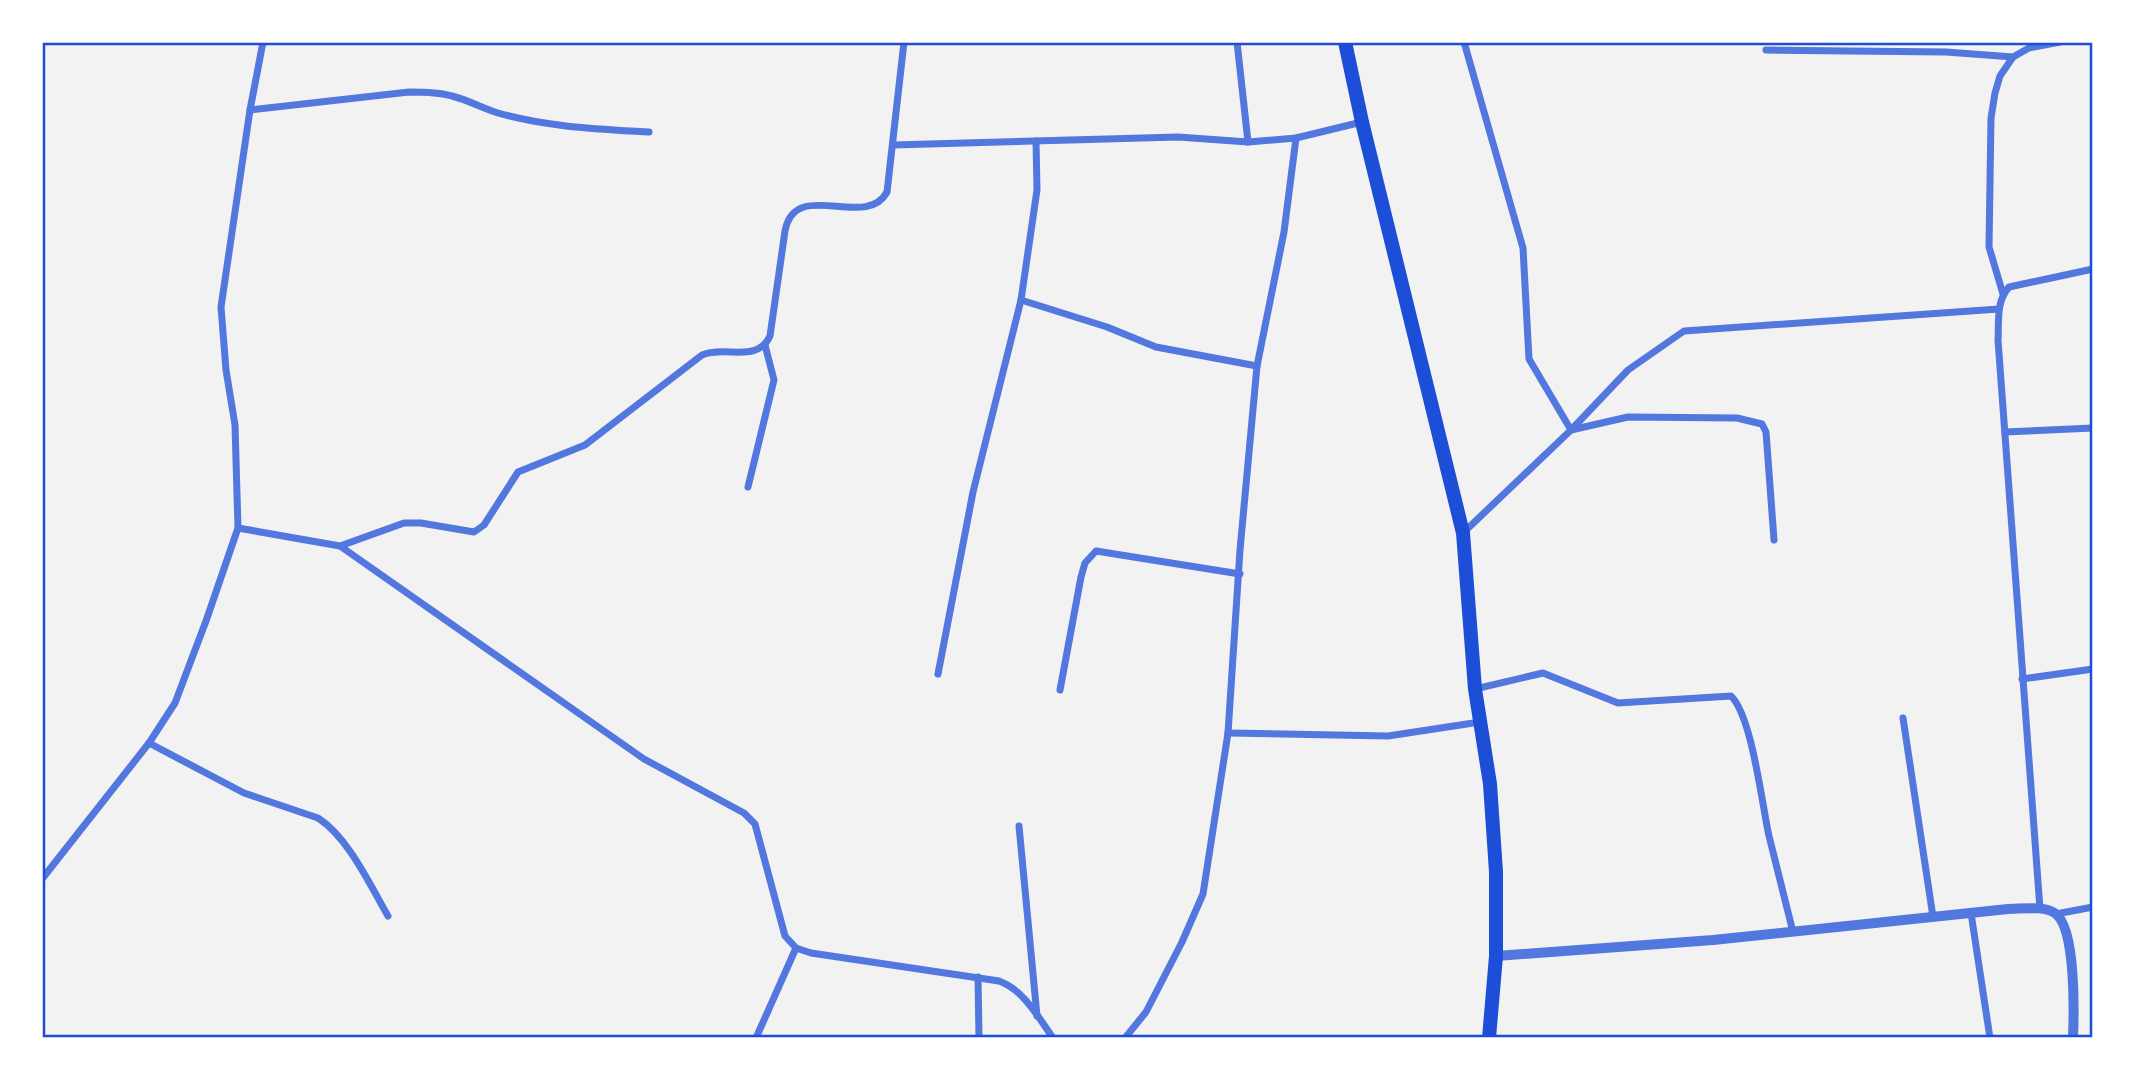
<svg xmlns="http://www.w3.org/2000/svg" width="2135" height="1080" font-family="'Varela Round',sans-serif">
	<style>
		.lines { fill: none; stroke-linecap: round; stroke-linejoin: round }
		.minor { stroke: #5277de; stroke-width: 7 }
		.tertiary { stroke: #5277de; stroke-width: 10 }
		.primary { stroke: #1d4ed8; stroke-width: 14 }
		.neatline { fill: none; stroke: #1d4ed8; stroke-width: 2.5 }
	</style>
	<rect width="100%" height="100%" fill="#f2f2f2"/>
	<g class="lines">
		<g class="minor">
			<polyline points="1237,42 1248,142"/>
			<polyline points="1464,42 1523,248 1529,359 1571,430 1628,417 1737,418 1762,424 1766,432 1774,540"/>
			<polyline points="1766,50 1946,52 2013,57"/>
			<path d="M250,110L409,92C423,92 438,92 452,96C468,100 482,108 498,113C546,127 599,129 649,132"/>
			<polyline points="1036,141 1037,190 1021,300 1107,327 1156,347 1257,366"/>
			<polyline points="893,145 1178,137 1248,142 1296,138 1362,122"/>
			<polyline points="2003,294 1989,247 1991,118 1995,93 2000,76 2013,57 2029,48 2060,42"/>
			<polyline points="2005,432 2093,428"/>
			<polyline points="748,487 774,380 765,345"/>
			<path d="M238,528L340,546L644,759L744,813L755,824L785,936L796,948L811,953L999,981C1024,990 1038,1017 1053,1038"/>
			<polyline points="1463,533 1571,430 1628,370 1684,331 1999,309"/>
			<path d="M340,546L404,523H421L474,532L484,525L518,472L585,445L702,355C726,345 757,364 770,336L785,231C795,177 866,231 887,192L904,42"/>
			<polyline points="938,674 973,492 1021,300"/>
			<polyline points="2022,679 2093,669"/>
			<path d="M1475,689L1543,673L1618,703L1731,696C1752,716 1762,805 1769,836C1777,868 1785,900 1793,932"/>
			<polyline points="1060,690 1081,577 1085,563 1096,551 1240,574"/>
			<polyline points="1903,718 1933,917"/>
			<polyline points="1228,733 1388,736 1480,722"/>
			<path d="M149,743L244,793L318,818C348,837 370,885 388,916"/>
			<polyline points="1019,826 1037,1016"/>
			<polyline points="42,879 149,743 175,703 206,621 238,528 235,425 226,370 221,307 250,110 263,42"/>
			<path d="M2040,909L1998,340C1999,322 1996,301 2009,287L2093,269"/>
			<polyline points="1971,913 1990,1038"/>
			<polyline points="2056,914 2093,907"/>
			<polyline points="978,977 979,1038"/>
			<polyline points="756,1038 796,948"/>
			<polyline points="1125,1038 1146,1012 1182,942 1203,894 1228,733 1240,550 1257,366 1284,232 1296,138"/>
		</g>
		<path class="tertiary" d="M1496,956L1713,940L2008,909C2021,909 2045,905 2056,914C2076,930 2074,1013 2073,1038"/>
		<polyline class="primary" points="1345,42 1362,122 1463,533 1475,689 1490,784 1496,872 1496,956 1489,1038"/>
	</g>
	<rect width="2135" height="1080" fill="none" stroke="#ffffff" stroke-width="88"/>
	<rect x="44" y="44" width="2047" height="992" class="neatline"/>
</svg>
